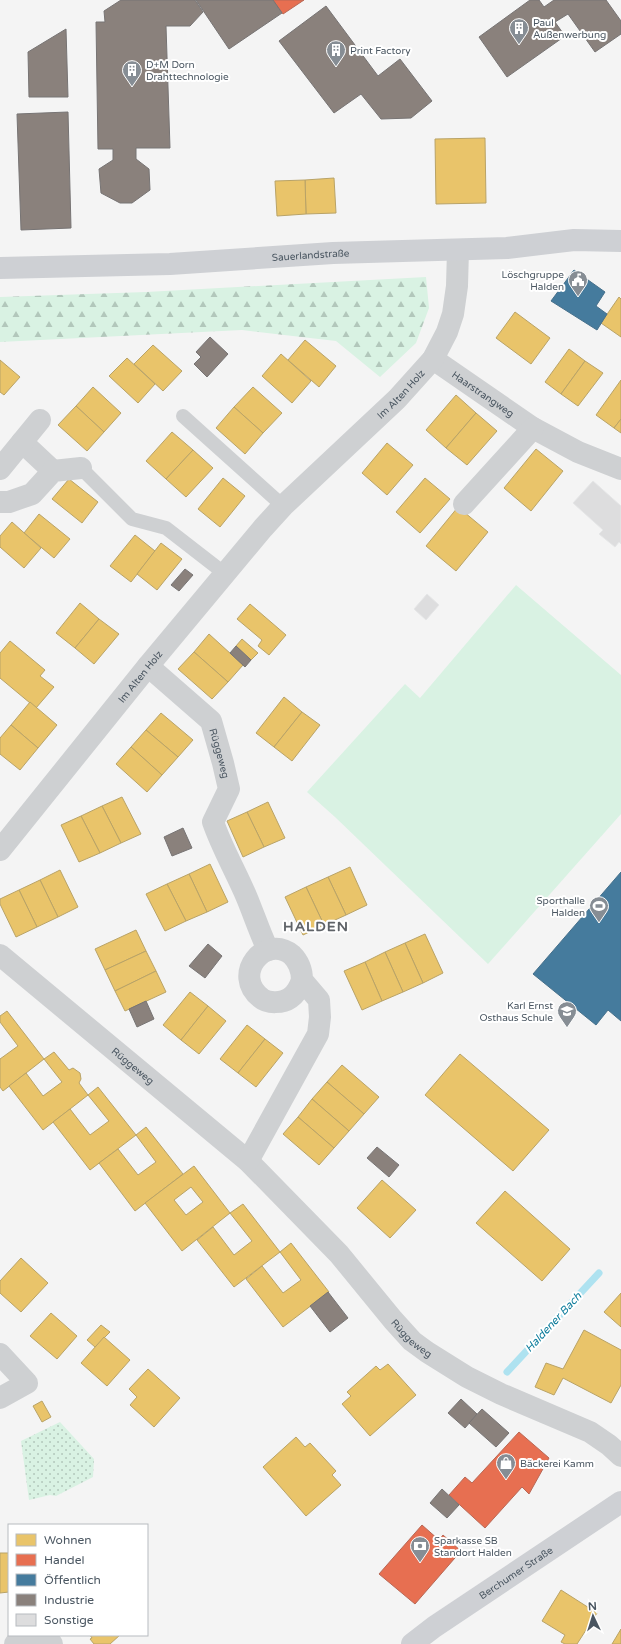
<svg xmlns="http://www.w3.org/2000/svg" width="621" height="1644" font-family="'Varela Round',sans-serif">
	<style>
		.green { fill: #d9f2e3 }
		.forest { fill: url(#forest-firs) }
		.park { fill: url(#park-dots) }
		.homes { fill: #e9c46a; stroke: #b9a367; fill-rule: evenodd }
		.shops { fill: #e76f51; stroke: #b86856 }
		.public { fill: #457b9d; stroke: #46708b }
		.industry { fill: #8a817c; stroke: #777474 }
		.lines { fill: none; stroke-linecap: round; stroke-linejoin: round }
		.stream { stroke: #aee2f0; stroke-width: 7 }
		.building { fill: #ddddde; stroke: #e5e6e7 }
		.service { stroke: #ced0d2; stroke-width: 14 }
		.minor { stroke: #ced0d2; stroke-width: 22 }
		.secondary { stroke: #ced0d4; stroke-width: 22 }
		.labels { text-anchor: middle; stroke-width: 4; stroke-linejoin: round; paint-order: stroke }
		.poi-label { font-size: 10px; fill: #4a5661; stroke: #fff; text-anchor: start }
		.street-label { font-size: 10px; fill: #4a5661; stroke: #fff }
		.water-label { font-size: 11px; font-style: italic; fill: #0c7c9b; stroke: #fff }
		.district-label { font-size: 14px; font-weight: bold; letter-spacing: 1px; fill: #5f6368; stroke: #fff }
	</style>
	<defs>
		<pattern id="forest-firs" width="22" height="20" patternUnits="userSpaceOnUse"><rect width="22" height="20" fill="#d9f2e3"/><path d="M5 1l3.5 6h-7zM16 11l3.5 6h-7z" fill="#b2c7bb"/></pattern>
		<pattern id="park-dots" width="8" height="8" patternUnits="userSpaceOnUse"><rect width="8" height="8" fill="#d9f2e3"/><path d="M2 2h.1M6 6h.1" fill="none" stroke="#b2c7bb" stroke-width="1.8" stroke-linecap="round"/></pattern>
	</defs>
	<rect width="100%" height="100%" fill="#f4f4f4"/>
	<polygon class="green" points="516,585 621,675 621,814 488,964 335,817 307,792 405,684 420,698"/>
	<polygon class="forest" points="426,277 429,308 416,343 380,377 336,341 242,330 0,342 0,297 146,292"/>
	<polygon class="park" points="60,1422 94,1459 93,1477 56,1496 50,1495 29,1500 21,1441"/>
	<g class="homes">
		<polygon points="485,138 486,203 436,204 435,139"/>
		<polygon points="334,178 336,213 306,214 305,180"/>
		<polygon points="305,180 306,214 277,216 275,181"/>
		<polygon points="619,297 621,299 621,337 601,323"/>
		<polygon points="515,312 550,338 531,364 496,338"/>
		<polygon points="305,340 336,366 319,387 288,360"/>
		<polygon points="153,345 182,371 163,391 134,364"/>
		<polygon points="569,349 585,361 561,394 545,382"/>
		<polygon points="281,354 311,381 292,403 262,376"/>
		<polygon points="127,358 155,384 138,403 109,376"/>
		<polygon points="0,360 20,377 4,395 0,392"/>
		<polygon points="585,361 603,373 578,406 561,394"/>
		<polygon points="621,380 621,419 614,428 596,415"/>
		<polygon points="93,387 121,413 104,432 76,406"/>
		<polygon points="253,387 282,413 263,433 234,407"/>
		<polygon points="456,395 476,413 446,448 426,430"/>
		<polygon points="76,406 104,432 87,451 58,425"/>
		<polygon points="234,407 263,433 245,454 216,428"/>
		<polygon points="476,413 497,431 467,465 446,448"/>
		<polygon points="621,419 621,433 614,428"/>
		<polygon points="172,432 193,450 166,479 146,461"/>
		<polygon points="387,443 413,465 387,495 362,473"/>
		<polygon points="536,449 563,471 531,511 504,488"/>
		<polygon points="193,450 213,468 186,497 166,479"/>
		<polygon points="223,478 245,496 220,527 198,509"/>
		<polygon points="425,478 450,499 420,533 396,512"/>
		<polygon points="69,479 98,502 82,523 52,499"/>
		<polygon points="458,507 488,532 456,571 426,546"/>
		<polygon points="39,514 70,539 54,558 24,533"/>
		<polygon points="12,522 41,548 24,568 0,547 0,536"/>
		<polygon points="135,535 155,551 131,582 110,566"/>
		<polygon points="161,543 182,559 157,590 137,574"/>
		<polygon points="80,603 99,619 75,648 56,633"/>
		<polygon points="250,604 286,635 269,655 258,646 262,640 237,619"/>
		<polygon points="99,619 119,634 94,664 75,648"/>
		<polygon points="209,634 243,665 228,682 194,652"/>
		<polygon points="242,639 258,653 251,660 236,646"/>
		<polygon points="10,641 45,670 40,676 54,687 36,708 0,678 0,653"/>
		<polygon points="194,652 228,682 212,699 178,669"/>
		<polygon points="284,697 302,712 274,747 256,733"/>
		<polygon points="30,702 57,725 38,748 11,725"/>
		<polygon points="302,712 320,725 292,761 274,747"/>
		<polygon points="161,713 193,740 178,757 146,730"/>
		<polygon points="11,725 38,748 20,770 0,754 0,738"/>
		<polygon points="146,730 178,757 162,775 131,747"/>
		<polygon points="131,747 162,775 147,792 116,764"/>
		<polygon points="122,797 141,834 121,843 102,806"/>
		<polygon points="268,802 285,838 264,847 247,812"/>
		<polygon points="102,806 121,843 100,853 81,816"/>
		<polygon points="247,812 264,847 243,857 227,821"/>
		<polygon points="81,816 100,853 79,862 61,825"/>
		<polygon points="210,864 228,902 207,912 189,874"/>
		<polygon points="350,867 367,905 346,915 328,877"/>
		<polygon points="60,870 78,907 58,917 40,880"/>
		<polygon points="189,874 207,912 186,921 167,884"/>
		<polygon points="328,877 346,915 324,925 306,887"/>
		<polygon points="40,880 58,917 37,927 19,890"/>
		<polygon points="167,884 186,921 165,931 146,894"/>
		<polygon points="306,887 324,925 303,935 285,897"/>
		<polygon points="19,890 37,927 16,937 0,904 0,899"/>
		<polygon points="136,930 146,951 105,970 95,949"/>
		<polygon points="425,934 443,973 423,983 405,943"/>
		<polygon points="405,943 423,983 403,992 385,952"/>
		<polygon points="146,951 156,971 115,991 105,970"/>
		<polygon points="385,952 403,992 382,1001 365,962"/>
		<polygon points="365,962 382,1001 362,1010 344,971"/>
		<polygon points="156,971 166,992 125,1011 115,991"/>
		<polygon points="190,992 208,1006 181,1040 163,1025"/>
		<polygon points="208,1006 226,1021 199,1054 181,1040"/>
		<polygon points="7,1011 44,1059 3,1091 0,1087 0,1059 18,1046 0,1022 0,1016"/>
		<polygon points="247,1025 265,1039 238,1073 220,1059"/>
		<polygon points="265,1039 283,1053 256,1087 238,1073"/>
		<polygon points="54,1052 69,1070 73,1068 80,1073 81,1079 79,1083 88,1095 43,1130 9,1086 26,1073 43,1096 62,1082 44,1059"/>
		<polygon points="460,1054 549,1130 513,1171 425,1095"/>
		<polygon points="342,1065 379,1097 364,1114 327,1082"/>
		<polygon points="327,1082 364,1114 349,1131 312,1099"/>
		<polygon points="98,1087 136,1135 90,1170 53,1122 70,1109 90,1135 109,1121 88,1095"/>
		<polygon points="312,1099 349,1131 334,1148 298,1117"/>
		<polygon points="298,1117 334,1148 319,1165 283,1134"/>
		<polygon points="146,1127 183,1174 135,1211 99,1163 118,1149 138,1175 156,1162 136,1135"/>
		<path d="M194,1166L230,1213L182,1251L145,1203ZM191,1187L203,1202L186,1215L174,1200Z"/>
		<polygon points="382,1180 416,1210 390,1238 357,1208"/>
		<polygon points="505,1191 570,1249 542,1281 476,1223"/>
		<polygon points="243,1204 280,1252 234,1287 197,1240 213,1227 234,1255 252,1241 230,1213"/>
		<polygon points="291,1243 329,1292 283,1327 246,1279 262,1266 283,1293 301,1280 280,1252"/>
		<polygon points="21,1258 48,1283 21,1312 0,1293 0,1281"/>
		<polygon points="621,1293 621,1327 604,1312"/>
		<polygon points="51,1313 77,1336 57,1359 30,1336"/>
		<polygon points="101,1325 110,1332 95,1347 87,1340"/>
		<polygon points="584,1330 621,1350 621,1385 611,1403 563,1378 554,1395 535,1387 546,1363 563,1369"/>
		<polygon points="104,1337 130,1360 107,1386 81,1363"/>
		<polygon points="388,1364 416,1395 370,1436 342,1404 351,1396 347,1392 376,1366 380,1370"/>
		<polygon points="148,1369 180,1398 154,1427 130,1405 137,1397 129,1389"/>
		<polygon points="42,1401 51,1417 42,1422 33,1406"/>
		<polygon points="296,1437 305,1447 310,1443 336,1471 332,1475 341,1485 306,1516 263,1467"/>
		<polygon points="0,1553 9,1553 9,1592 0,1593"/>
		<polygon points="561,1590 597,1613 577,1644 565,1644 561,1642 565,1635 542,1621"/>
		<polygon points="621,1629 621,1644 612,1644"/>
		<polygon points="90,1635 120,1635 110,1644 94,1644 90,1639 92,1638"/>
	</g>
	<g class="shops">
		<polygon points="273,0 304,0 283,14"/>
		<polygon points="519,1432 549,1458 529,1494 522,1487 485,1528 449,1495 465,1477 472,1483"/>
		<polygon points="422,1525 439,1540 443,1535 461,1551 415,1604 379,1574"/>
	</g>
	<g class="public">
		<polygon points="574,270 605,292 596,306 607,314 597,330 551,301"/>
		<polygon points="621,872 621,1021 608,1010 596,1025 533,974"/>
	</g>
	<g class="industry">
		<polygon points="121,0 195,0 203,12 190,26 166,26 170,148 136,148 136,159 149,169 150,190 132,203 120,203 101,193 99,169 113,160 113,149 98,149 96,22 105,22 104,11"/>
		<polygon points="196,0 273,0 282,13 229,49"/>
		<polygon points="530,0 539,0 544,7 554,0 606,0 621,21 621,34 595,52 568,14 555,22 565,36 507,77 479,37"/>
		<polygon points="326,6 378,76 400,59 432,101 411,118 381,119 361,94 334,113 279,41"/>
		<polygon points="66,29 68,97 29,97 28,52"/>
		<polygon points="68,112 71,228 21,230 17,114"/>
		<polygon points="210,337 228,354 207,377 194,364 201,357 196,352"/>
		<polygon points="185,569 193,575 179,591 171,585"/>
		<polygon points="236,646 251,660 245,667 230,653"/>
		<polygon points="183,828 192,848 172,856 164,837"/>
		<polygon points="208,944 222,956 205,978 189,966"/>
		<polygon points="146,1001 154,1019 137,1027 129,1009"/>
		<polygon points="377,1147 399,1165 389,1177 367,1158"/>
		<polygon points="328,1292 348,1318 330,1332 310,1306"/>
		<polygon points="461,1399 477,1414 465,1428 448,1413"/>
		<polygon points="482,1409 509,1433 496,1447 469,1423"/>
		<polygon points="442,1489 459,1505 447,1518 430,1503"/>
	</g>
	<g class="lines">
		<polyline class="stream" points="507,1372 599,1273"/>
	</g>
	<g class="building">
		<polygon points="593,481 621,506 621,544 619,542 615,547 599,534 603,530 573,503"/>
		<polygon points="427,594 439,605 426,620 414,609"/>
	</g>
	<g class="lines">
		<g class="service">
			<polyline points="183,416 283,506"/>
			<polyline points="81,468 132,519 166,528 224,573"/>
		</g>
		<g class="minor">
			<path id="s1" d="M433,359L533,428L578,452L621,469"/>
			<polyline points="22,442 53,471"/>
			<polyline points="0,469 40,420"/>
			<polyline points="0,502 9,502 32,494 53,471 81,468"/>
			<polyline points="464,504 533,428"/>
			<path id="s2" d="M148,666L211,721L223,763L229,789L213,822C222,848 236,872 247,898C254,915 260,933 268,950"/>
			<path id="s3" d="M0,850L148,666L263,528L283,506L397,399L433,359L447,332L453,314L457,286L458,250"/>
			<path id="s4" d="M0,955L248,1161L339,1254L393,1320L412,1341L427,1352L467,1377L501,1394L590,1432L609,1445L621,1456"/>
			<path d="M248,1161L318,1034L320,1017L319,1000L302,980C302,970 299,962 292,955C265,933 231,975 261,998C268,1004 283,1003 290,998C296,994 300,986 302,980"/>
			<polyline points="0,1354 27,1383 0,1398"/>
			<polyline points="40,1635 47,1638 52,1644"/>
			<polyline points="15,1644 21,1637 28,1635"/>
		</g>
		<g class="secondary">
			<path id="s5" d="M0,268L170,264L333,253L507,248L574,240L621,241"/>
			<path id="s6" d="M412,1644L434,1627L621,1502"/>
		</g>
	</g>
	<defs>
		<g id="building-pin" transform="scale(1)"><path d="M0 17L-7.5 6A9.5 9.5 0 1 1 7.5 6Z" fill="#868d94" stroke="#fff"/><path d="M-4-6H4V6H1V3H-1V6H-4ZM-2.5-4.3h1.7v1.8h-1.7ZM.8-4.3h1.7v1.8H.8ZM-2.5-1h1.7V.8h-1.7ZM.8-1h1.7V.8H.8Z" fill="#fff"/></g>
		<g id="civic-pin" transform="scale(1)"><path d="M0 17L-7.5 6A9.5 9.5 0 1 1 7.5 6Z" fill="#868d94" stroke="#fff"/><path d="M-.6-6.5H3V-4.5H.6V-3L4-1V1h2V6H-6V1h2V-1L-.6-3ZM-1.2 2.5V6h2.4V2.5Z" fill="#fff"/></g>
		<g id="stadium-pin" transform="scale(1)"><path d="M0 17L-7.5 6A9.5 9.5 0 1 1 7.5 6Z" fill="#868d94" stroke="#fff"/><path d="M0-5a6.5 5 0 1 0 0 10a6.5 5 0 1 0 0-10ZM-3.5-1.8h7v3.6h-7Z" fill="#fff"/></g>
		<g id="school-pin" transform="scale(1)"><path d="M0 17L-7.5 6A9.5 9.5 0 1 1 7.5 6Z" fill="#868d94" stroke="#fff"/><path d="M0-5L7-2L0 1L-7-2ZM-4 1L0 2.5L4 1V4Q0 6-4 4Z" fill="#fff"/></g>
		<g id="shop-pin" transform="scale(1)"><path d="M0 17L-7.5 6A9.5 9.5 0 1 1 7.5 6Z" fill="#868d94" stroke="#fff"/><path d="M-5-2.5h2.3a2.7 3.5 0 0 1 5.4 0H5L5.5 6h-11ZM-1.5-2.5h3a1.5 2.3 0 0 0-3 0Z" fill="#fff"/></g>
		<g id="bank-pin" transform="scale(1)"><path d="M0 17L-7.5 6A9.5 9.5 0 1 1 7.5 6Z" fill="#868d94" stroke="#fff"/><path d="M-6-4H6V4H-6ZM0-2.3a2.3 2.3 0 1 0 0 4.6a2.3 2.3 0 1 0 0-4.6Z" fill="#fff"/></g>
	</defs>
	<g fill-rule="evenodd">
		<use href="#building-pin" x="519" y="28"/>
		<use href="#building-pin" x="336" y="50"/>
		<use href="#building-pin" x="132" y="70"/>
		<use href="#civic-pin" x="578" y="280"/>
		<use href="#stadium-pin" x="599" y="906"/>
		<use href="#school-pin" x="567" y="1011"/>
		<use href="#shop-pin" x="506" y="1463"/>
		<use href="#bank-pin" x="420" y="1546"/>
	</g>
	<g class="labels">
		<g class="poi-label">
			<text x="533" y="26">Paul<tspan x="533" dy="12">Außenwerbung</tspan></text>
			<text x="350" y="54">Print Factory</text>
			<text x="146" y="68">D+M Dorn<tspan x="146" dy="12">Drahttechnologie</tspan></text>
			<text x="564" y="278" text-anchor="end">Löschgruppe<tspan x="564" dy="12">Halden</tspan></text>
			<text x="585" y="904" text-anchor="end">Sporthalle<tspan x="585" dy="12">Halden</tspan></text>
			<text x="553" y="1009" text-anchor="end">Karl Ernst<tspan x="553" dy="12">Osthaus Schule</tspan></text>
			<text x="520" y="1467">Bäckerei Kamm</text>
			<text x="434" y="1544">Sparkasse SB<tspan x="434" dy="12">Standort Halden</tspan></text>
		</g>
		<g class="street-label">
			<text dy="4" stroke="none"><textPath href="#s5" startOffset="311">Sauerlandstraße</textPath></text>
			<text dy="4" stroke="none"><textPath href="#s3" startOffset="608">Im Alten Holz</textPath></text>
			<text dy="4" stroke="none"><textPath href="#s1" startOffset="61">Haarstrangweg</textPath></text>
			<text dy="4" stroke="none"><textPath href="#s3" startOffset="223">Im Alten Holz</textPath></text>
			<text dy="4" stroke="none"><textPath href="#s2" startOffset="117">Rüggeweg</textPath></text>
			<text dy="4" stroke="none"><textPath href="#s4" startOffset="173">Rüggeweg</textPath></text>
			<text dy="4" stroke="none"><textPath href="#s4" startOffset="564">Rüggeweg</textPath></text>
			<text dy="4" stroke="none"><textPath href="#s6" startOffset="126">Berchumer Straße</textPath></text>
		</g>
		<g class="water-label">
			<text transform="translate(553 1322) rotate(-47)" y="4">Haldener Bach</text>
		</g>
		<g class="district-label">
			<text x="316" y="931">HALDEN</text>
		</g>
	</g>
	<rect x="8" y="1524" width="140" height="112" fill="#ffffff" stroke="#b7bbc0"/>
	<rect x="16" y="1534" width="20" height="12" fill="#e9c46a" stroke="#b7bbc0"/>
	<text x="44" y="1544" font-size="12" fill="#4a5661">Wohnen</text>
	<rect x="16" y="1554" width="20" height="12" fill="#e76f51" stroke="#b7bbc0"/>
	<text x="44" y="1564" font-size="12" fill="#4a5661">Handel</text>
	<rect x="16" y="1574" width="20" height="12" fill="#457b9d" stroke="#b7bbc0"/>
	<text x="44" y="1584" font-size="12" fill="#4a5661">Öffentlich</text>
	<rect x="16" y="1594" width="20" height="12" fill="#8a817c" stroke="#b7bbc0"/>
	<text x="44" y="1604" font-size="12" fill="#4a5661">Industrie</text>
	<rect x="16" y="1614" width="20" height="12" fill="#ddddde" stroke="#b7bbc0"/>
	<text x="44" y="1624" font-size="12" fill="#4a5661">Sonstige</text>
	<g transform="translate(593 1616) rotate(356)" stroke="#ffffff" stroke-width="3" paint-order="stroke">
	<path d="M0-3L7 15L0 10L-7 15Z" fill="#4a5661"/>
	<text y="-6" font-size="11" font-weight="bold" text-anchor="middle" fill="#4a5661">N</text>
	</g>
</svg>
